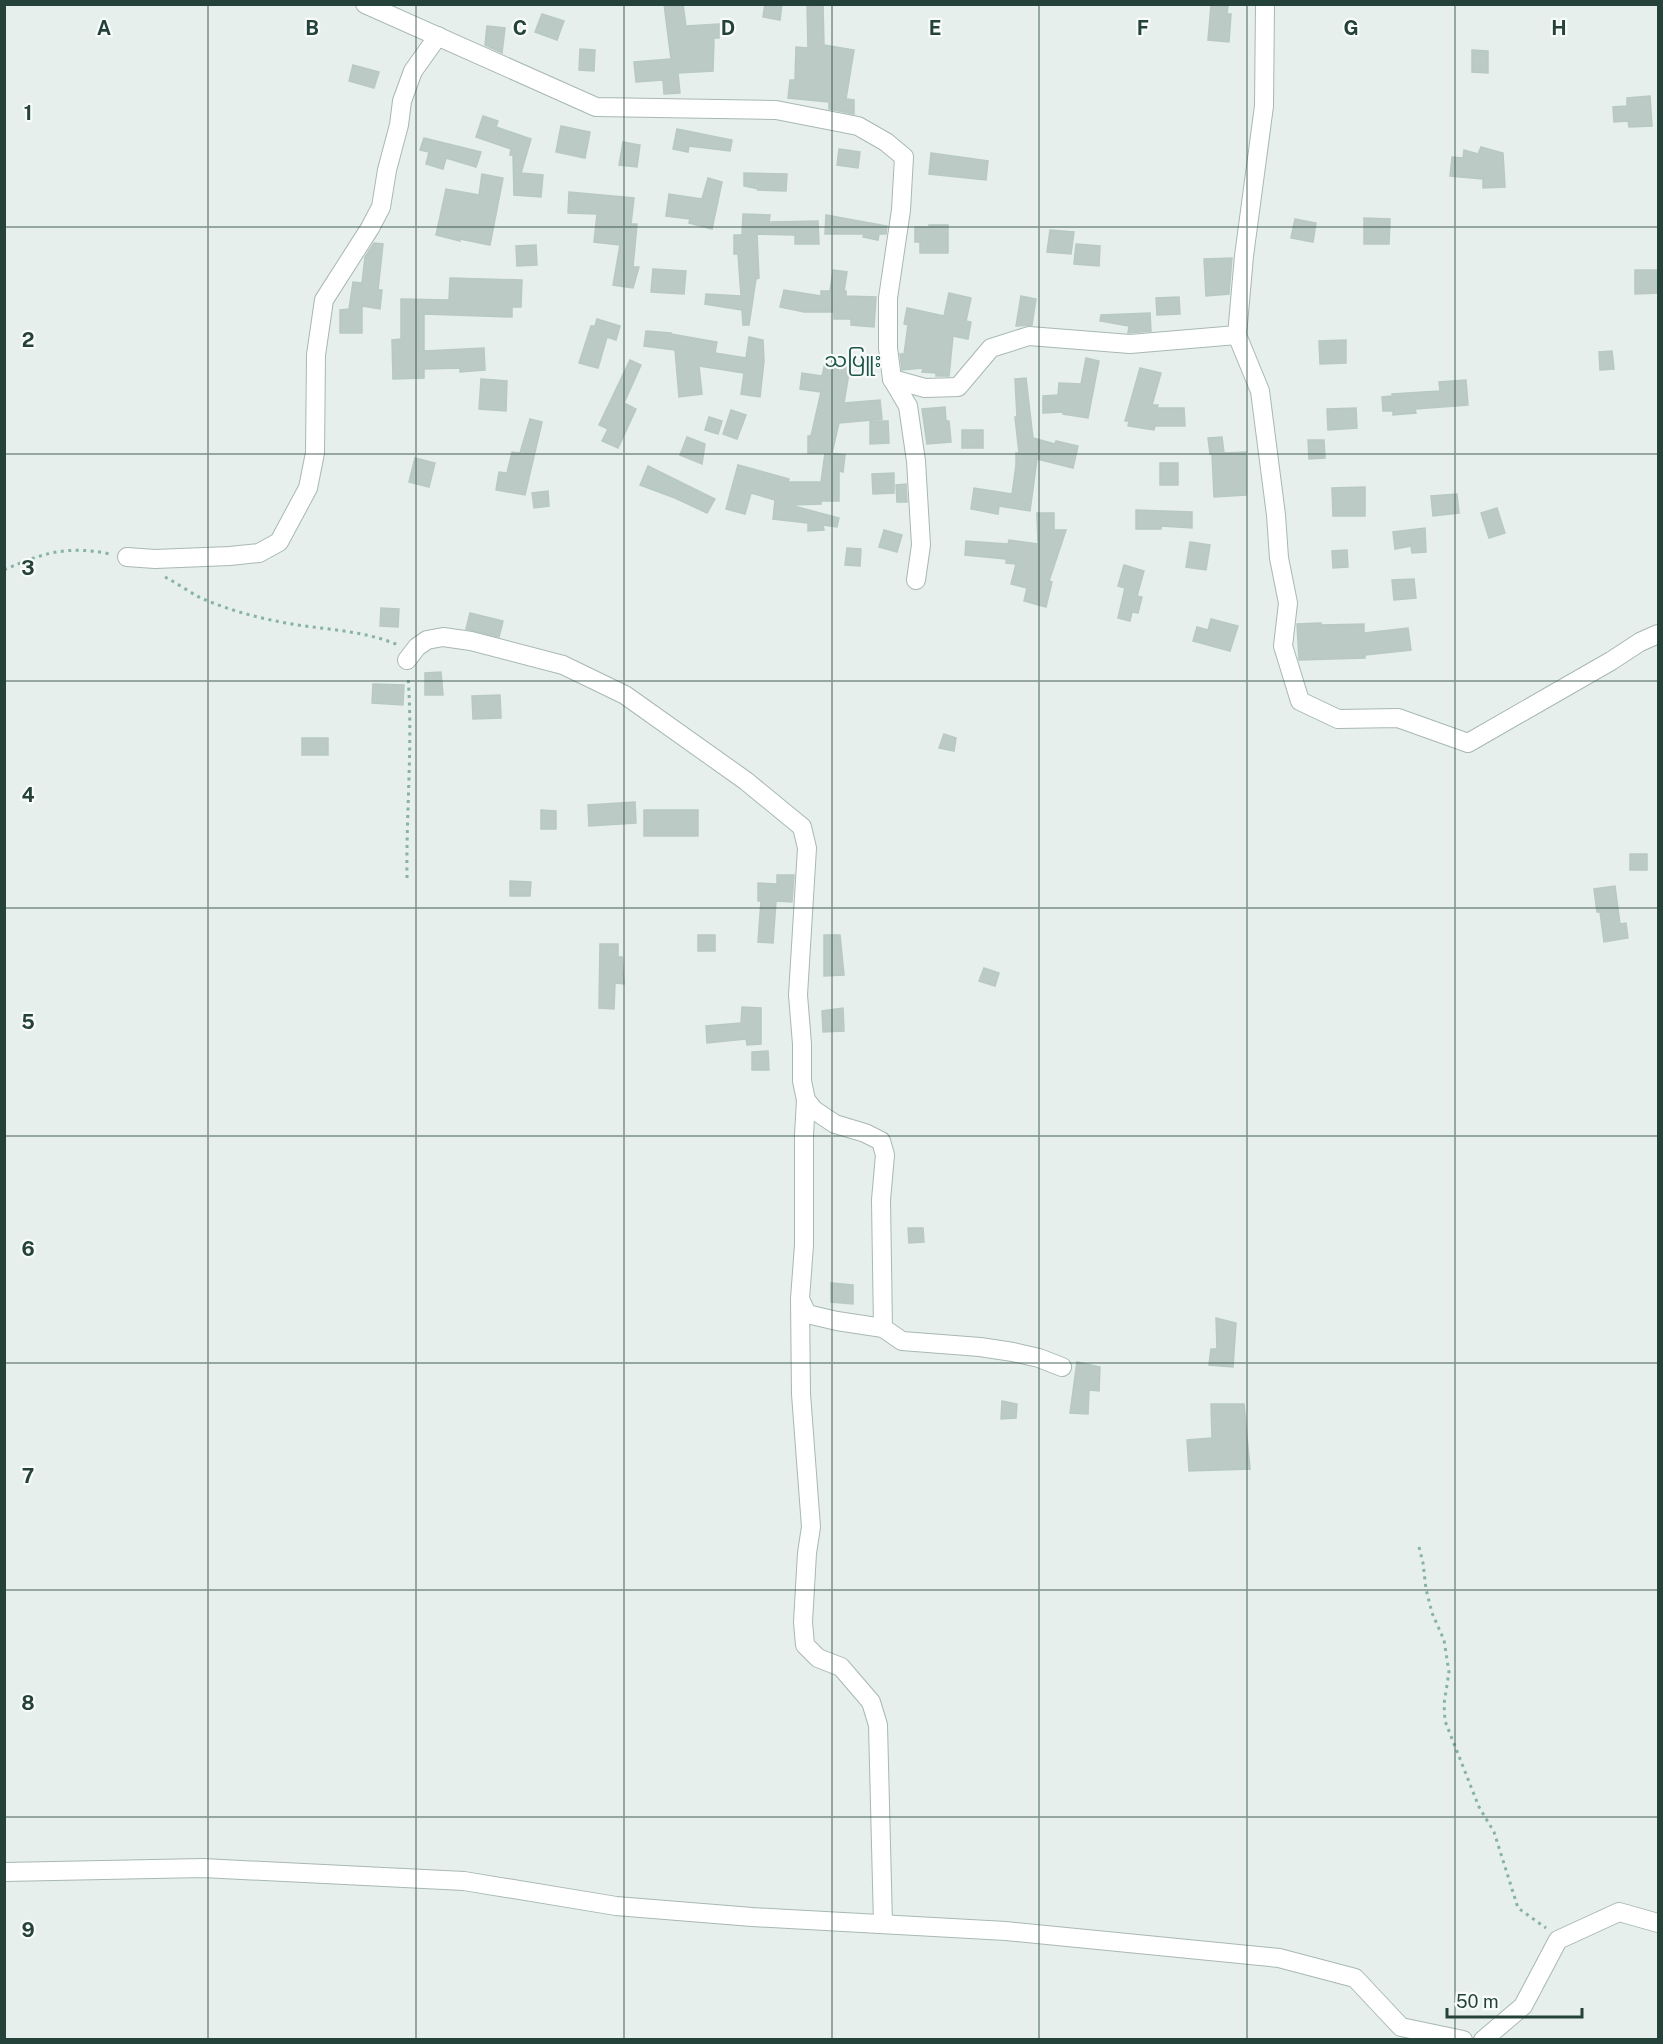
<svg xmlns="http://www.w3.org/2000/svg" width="1663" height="2044" font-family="'Public Sans','Noto Sans Myanmar',sans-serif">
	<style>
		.building { fill: #bbcac4; stroke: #b8c9c2; stroke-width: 1.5 }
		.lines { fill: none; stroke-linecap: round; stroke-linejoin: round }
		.minor-casing { stroke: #a8b8b2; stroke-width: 20 }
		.path { stroke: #86b3a5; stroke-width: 3; stroke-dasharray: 3 4.5; stroke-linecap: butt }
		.minor { stroke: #fff; stroke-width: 18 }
		.grid { fill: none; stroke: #24423a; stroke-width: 1.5; stroke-opacity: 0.55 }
		.labels { text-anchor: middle; stroke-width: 4.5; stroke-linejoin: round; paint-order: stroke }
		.quarter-label { font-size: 20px; fill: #1f5548; stroke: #f7fbf9 }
		.grid-label { font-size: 20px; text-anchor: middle; font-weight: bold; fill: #24423a; stroke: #f7fbf9; stroke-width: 4.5; stroke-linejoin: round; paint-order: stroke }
	</style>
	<rect width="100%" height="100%" fill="#e6efeb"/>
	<g class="building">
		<polygon points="664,4 683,4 686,26 719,24 719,38 714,38 713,71 678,73 680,93 664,94 663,80 636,82 634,62 671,59"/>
		<polygon points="765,4 782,4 780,20 763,17"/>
		<polygon points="807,4 823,4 824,45 854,50 846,99 854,100 854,114 829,109 829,102 788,98 790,80 795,80 796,47 808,48"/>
		<polygon points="1211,5 1228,6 1227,14 1231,14 1229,42 1208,40"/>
		<polygon points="542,14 564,21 557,40 535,32"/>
		<polygon points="487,26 505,28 502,53 485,45"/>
		<polygon points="580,49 595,50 594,71 579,70"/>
		<polygon points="1472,50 1488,51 1488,73 1472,72"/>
		<polygon points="353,65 379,72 374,88 349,81"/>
		<polygon points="1650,96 1652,126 1629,127 1628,121 1614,122 1613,107 1627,106 1627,98"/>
		<polygon points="483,116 498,121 496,127 531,139 521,173 543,175 541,197 514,195 513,155 510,155 511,149 476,137"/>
		<polygon points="561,126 590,132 585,158 556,152"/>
		<polygon points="677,129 732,140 730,151 689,146 688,152 673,149"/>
		<polygon points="424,138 481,152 476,167 446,158 443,169 426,164 429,152 420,150"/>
		<polygon points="623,142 640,145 637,167 619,165"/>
		<polygon points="1481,147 1503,153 1505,187 1483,188 1483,179 1450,176 1452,157 1463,158 1464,150 1478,154"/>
		<polygon points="839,149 860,152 858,168 837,165"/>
		<polygon points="931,153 988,161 986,180 929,174"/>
		<polygon points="744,173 787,174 786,191 758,190 759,189 744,186"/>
		<polygon points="482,174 503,178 490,245 460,239 460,241 436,235 446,189 479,195"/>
		<polygon points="708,178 722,182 712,229 689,223 690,219 666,216 669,194 702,199"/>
		<polygon points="569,192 634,198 631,224 637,224 633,267 639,267 633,288 613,285 620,245 594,242 597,214 568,213"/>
		<polygon points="743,214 770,215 769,222 818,221 819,244 795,244 795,235 757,234 759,278 756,279 749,325 743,325 742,310 705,304 706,294 741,296 738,254 734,254 734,235 742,235"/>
		<polygon points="826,215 887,226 886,234 879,234 878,240 863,237 864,234 825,234"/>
		<polygon points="1364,218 1390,219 1389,244 1364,244"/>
		<polygon points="1295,219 1316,223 1313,242 1291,238"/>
		<polygon points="929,225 948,225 948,253 920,253 920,242 915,242 915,227 929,227"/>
		<polygon points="1050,230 1074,232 1071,254 1047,252"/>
		<polygon points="374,243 383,244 378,290 382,290 380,309 362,306 362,333 340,333 340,310 349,309 353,282 362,283 365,257"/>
		<polygon points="1076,244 1100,246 1099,266 1074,264"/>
		<polygon points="536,245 537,265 517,266 516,246"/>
		<polygon points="1232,258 1229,294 1206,296 1204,259"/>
		<polygon points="653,269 686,271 684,294 651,292"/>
		<polygon points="833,270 847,272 844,291 846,291 846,296 876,297 874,327 851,325 851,319 834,319 834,312 804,312 780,307 784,290 821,296 821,291 830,291"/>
		<polygon points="1635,270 1659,270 1659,293 1635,294"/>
		<polygon points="450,278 522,280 521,307 512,307 512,317 424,314 424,351 484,348 485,370 460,372 460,368 424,369 424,378 393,379 392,340 401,339 401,299 449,300"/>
		<polygon points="949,293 971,298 966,321 971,322 968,339 953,336 949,376 936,376 936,373 922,372 923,368 902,370 900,354 904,354 908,325 904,324 907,308 944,316"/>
		<polygon points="1021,296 1036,299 1032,325 1016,326"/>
		<polygon points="1179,297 1180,314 1157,315 1156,298"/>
		<polygon points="1150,313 1151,331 1128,333 1129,326 1100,321 1101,315"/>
		<polygon points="597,319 620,326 616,340 607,337 598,368 579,363 591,326 595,326"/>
		<polygon points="646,331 671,333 671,334 717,342 715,353 746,358 749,337 763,340 764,361 760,397 741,394 744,373 699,366 702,394 679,397 675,350 644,346"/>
		<polygon points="1346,340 1346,363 1320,364 1319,341"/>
		<polygon points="1612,351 1614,369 1600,370 1599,352"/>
		<polygon points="1086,358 1099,361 1088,418 1063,414 1063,412 1043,413 1043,396 1058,395 1059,383 1081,384"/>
		<polygon points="630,360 641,365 624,403 636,409 618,448 602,441 608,429 599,425"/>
		<polygon points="825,363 850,367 844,403 880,400 882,419 839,423 832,453 830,453 845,455 843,472 839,471 839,501 821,501 821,504 790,505 839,518 837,527 823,525 824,530 808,531 808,523 773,519 775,500 751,493 745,514 726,509 738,465 789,479 788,482 821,482 825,453 808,453 808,436 811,436 821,392 800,389 802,373 822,376"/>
		<polygon points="1140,368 1161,373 1152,405 1158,405 1157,408 1184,408 1185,426 1155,426 1154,430 1128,426 1129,421 1125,421"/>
		<polygon points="1026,378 1033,438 1055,444 1056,441 1078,446 1073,468 1037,459 1030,511 999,506 998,514 971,509 974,488 1012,494 1016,465 1016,453 1019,453 1015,417 1017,417 1015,379"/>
		<polygon points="481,379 507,381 506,411 479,409"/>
		<polygon points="1466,380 1468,405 1415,409 1416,413 1393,415 1393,411 1383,411 1382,397 1392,396 1392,394 1440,391 1439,382"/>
		<polygon points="945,407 946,421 949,421 951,442 927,444 922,409"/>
		<polygon points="1356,408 1357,428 1328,430 1327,409"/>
		<polygon points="731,410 746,415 737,439 723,434"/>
		<polygon points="709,417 722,421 718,434 705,430"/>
		<polygon points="530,419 542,422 525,495 496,490 499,472 507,473 512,452 520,453"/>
		<polygon points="870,421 888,421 889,443 870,444"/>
		<rect x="962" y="430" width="21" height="18"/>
		<polygon points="687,437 705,444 702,464 680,455"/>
		<polygon points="1222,437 1224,453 1246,452 1246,495 1214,497 1212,454 1210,454 1208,438"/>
		<polygon points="1308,440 1324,440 1325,458 1309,459"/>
		<polygon points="415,458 435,463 429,487 409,482"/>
		<rect x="1160" y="463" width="18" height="22"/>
		<polygon points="648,466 715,499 707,513 675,498 640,485"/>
		<polygon points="894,473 894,493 873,494 872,474"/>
		<polygon points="906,484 907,502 897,502 896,485"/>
		<polygon points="1365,487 1365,516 1333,516 1332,488"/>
		<polygon points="548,491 549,506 534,508 532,493"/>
		<polygon points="1457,494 1459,513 1433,516 1431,496"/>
		<polygon points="1497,508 1505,533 1489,538 1481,513"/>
		<polygon points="1136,510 1192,512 1192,528 1161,526 1161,529 1136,529"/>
		<polygon points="1037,513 1054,513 1054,530 1066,530 1049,581 1052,582 1046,607 1024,601 1027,588 1011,584 1016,564 1006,563 1006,559 965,555 966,541 1008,544 1009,540 1038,544"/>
		<polygon points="1425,528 1426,552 1412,553 1411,546 1395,549 1393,532"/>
		<polygon points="884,530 902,535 897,552 879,547"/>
		<polygon points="1190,542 1210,545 1206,570 1186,567"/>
		<polygon points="847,548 861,549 860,566 845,565"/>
		<polygon points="1347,550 1348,567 1333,568 1332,551"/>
		<polygon points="1124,565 1144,571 1137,596 1142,597 1138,613 1132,612 1130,621 1118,618 1125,588 1118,586"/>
		<polygon points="1414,579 1416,598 1394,600 1392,580"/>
		<polygon points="381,608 399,609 398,627 380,626"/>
		<polygon points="470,613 503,621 499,637 466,629"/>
		<polygon points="1211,619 1238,626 1230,651 1193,641 1197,627 1208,630"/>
		<polygon points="1321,623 1321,625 1364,624 1364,633 1408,628 1411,650 1365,655 1365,658 1299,660 1297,624"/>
		<polygon points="441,672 443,695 425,695 425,673"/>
		<polygon points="373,684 404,685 403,705 372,703"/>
		<polygon points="500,695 501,718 473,719 472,696"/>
		<polygon points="944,734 956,738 954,751 939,748"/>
		<rect x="302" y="738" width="26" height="17"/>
		<polygon points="635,802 636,823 589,826 588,805"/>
		<polygon points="541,810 556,811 556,829 541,829"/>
		<rect x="644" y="810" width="54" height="26"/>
		<rect x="1630" y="854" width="17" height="16"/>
		<polygon points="777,875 794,875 792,902 776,901 773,943 758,942 761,901 758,901 758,883 777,884"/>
		<polygon points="510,881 531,882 530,896 510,896"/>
		<polygon points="1615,886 1620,924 1626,923 1628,938 1604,942 1600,912 1597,912 1594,889"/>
		<rect x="698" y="935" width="17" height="16"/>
		<polygon points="824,935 840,935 844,975 824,976"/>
		<polygon points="600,944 618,944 618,957 622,957 624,984 615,983 614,1009 599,1008"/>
		<polygon points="984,968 999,973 995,986 979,981"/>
		<polygon points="742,1007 761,1008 761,1044 747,1045 746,1039 707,1043 706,1026 741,1023"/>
		<polygon points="843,1008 844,1031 823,1032 822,1011"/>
		<polygon points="768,1051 769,1070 752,1070 752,1052"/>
		<polygon points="908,1228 923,1228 924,1242 909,1243"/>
		<polygon points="831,1283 853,1285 853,1304 831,1302"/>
		<polygon points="1216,1318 1236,1323 1233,1367 1209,1365 1211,1349 1217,1349"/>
		<polygon points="1077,1362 1100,1367 1099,1391 1089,1390 1088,1414 1070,1413"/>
		<polygon points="1002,1401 1017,1404 1016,1418 1001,1419"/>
		<polygon points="1211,1404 1244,1404 1250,1469 1189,1471 1187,1440 1212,1438"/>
	</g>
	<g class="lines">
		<g class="minor-casing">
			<g id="minor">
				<polyline points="365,4 596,107 776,110 858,126 886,142 904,157 901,210 888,298 888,348 892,379 925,388 958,387 991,348 1029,336 1130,344 1237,335"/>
				<polyline points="1265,4 1264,106 1244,256 1237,335 1260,391 1276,515 1279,558 1288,603 1283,646 1300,701 1338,719 1398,718 1468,743 1611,661 1640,642 1658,634"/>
				<polyline points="892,379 908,406 916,461 921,545 916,580"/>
				<polyline points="127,557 155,559 230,556 259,553 279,542 308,488 315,453 316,355 324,300 370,228 381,207 387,170 399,125 402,101 413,71 438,36"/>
				<polyline points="407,660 417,647 427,640 443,637 471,641 563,665 625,695 746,781 802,827 807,848 798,995 802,1044 802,1081 806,1100 814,1110 835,1124 865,1133 881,1141 885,1155 881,1200 883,1328"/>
				<polyline points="806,1100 804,1135 804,1245 800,1299 807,1314 837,1321 883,1328 902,1341 980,1347 1013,1352 1039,1358 1062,1367"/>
				<polyline points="800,1299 801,1394 811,1527 807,1553 803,1622 805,1645 818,1658 841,1667 871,1702 878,1725 883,1924"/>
				<polyline points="4,1872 203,1868 464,1881 616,1906 752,1917 1006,1931 1279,1958 1355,1978 1401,2027 1463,2040"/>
				<polyline points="1483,2040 1523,2006 1558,1940 1619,1912 1658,1923"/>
			</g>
		</g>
		<g class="path">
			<path d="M4,570C42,553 68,545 110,554"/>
			<path d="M165,577C177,583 189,592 201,598C226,609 254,617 281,622C320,630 361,629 398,645"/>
			<path d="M407,878C406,811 413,744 408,676"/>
			<polyline points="1419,1547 1423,1563 1426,1589 1432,1613 1444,1640 1449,1672 1444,1704 1445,1721 1479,1807 1494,1832 1518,1908 1546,1928"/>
		</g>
		<use href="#minor" class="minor"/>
	</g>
	<path class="grid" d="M208,4V2040M416,4V2040M624,4V2040M832,4V2040M1039,4V2040M1247,4V2040M1455,4V2040M4,227H1658M4,454H1658M4,681H1658M4,908H1658M4,1136H1658M4,1363H1658M4,1590H1658M4,1817H1658"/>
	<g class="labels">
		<g class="quarter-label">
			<text x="853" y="367">သပြူး</text>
		</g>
	</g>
	<g class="grid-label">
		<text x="104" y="35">A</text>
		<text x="312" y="35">B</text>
		<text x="520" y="35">C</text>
		<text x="728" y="35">D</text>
		<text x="935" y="35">E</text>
		<text x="1143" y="35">F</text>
		<text x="1351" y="35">G</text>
		<text x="1559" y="35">H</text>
		<text x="28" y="120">1</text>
		<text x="28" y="347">2</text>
		<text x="28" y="575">3</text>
		<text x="28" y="802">4</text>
		<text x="28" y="1029">5</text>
		<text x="28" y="1256">6</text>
		<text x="28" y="1483">7</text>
		<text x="28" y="1710">8</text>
		<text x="28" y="1937">9</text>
	</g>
	<rect width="1663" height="2044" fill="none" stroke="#24423a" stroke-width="12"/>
	<path d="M1447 2008v9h135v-9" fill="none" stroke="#24423a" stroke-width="3"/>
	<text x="1456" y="2008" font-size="18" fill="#24423a" stroke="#f7fbf9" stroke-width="4.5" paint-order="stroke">50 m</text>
</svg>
